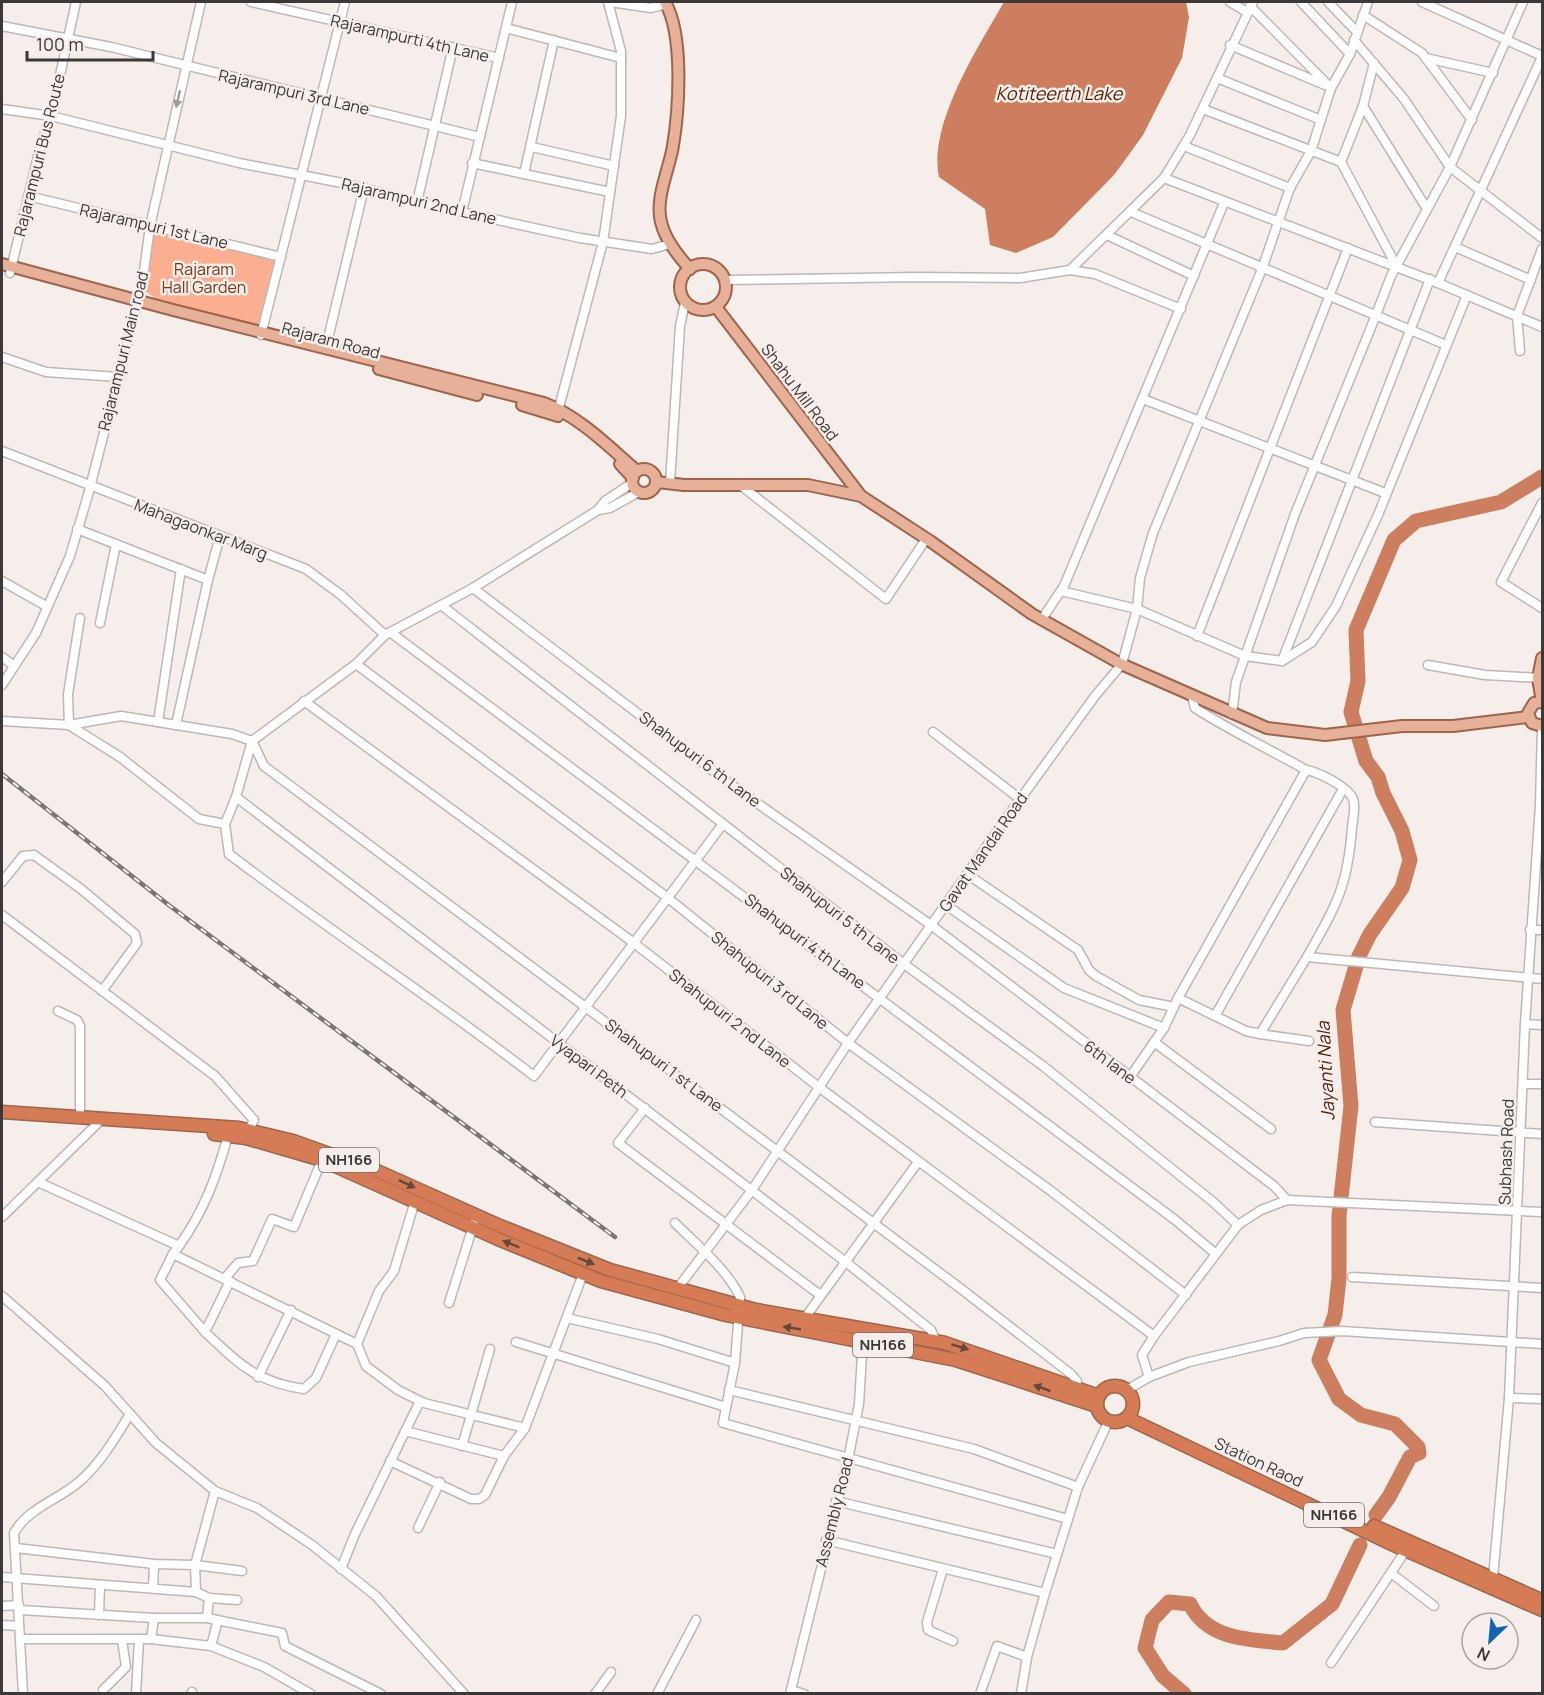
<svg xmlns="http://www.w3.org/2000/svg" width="1544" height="1695" font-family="Manrope,sans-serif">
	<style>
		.green { fill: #fbae90 }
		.water { fill: #cc7e5e }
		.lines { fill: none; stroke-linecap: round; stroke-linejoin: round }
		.river { stroke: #cc7e5e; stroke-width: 15 }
		.minor-casing { stroke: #bfb7b4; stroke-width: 11 }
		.major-casing { stroke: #9f644a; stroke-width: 14 }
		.highway-casing { stroke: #9f644a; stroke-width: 15 }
		.minor { stroke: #fff; stroke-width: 8 }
		.major { stroke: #e6b099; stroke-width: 10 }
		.highway { stroke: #d57b55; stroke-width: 12 }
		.rail-casing { stroke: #7a7674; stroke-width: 4.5 }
		.rail { stroke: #f5eeea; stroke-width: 2; stroke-dasharray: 7; stroke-linecap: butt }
		.oneway { fill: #9d9c9b }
		.oneway2 { fill: #62493e }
		.labels { text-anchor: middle; stroke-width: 5; stroke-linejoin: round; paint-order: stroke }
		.shield { fill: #f5eeea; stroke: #736f6d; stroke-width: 1.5 }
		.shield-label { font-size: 15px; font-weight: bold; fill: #3b3837 }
		.street-label { font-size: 16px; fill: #3b3837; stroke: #f5eeea }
		.park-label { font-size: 16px; fill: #7c3412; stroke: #f5eeea }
		.water-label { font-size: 18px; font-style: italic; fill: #501e06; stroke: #f5eeea }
	</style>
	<rect width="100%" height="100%" fill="#f5eeea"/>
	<polygon class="green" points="154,231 275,260 258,328 159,305 153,296 143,290"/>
	<path class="water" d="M1004,2H1186L1189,17L1182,58L1143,135L1114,175L1053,237L1016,253L990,245L985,209L939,177C928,124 979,46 1004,2Z"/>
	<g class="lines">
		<g class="river">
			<polyline points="1376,1515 1389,1497 1410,1457 1419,1453 1418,1447 1395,1424 1361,1415 1339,1399 1319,1360 1335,1315 1339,1278 1339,1216 1351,1106 1343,1010 1359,956 1370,934 1402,888 1410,860 1402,831 1383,793 1378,777 1366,761 1351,712 1358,681 1356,630 1394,540 1416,521 1501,502 1542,477"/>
			<path d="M1184,1694L1163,1676L1145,1648L1152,1620L1169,1602L1190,1604C1207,1639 1248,1640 1283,1643L1332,1604L1360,1545"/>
		</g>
		<g class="minor-casing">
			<g id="minor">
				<polyline points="251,2 499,58"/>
				<polyline points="610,2 651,8 667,4"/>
				<polyline points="1230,2 1247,12"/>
				<polyline points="1301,2 1350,54"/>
				<polyline points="1328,2 1357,32"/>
				<polyline points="1422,2 1542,56"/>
				<polyline points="1250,6 1331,88"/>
				<polyline points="1363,15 1422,53 1472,120"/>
				<polyline points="2,26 111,47 480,137"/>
				<polyline points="506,28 621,58"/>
				<polyline points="1354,40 1404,99 1450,167 1542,238"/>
				<polyline points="1230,45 1325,85"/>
				<polyline points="1426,58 1493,73"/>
				<polyline points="1217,78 1321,120"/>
				<polyline points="1363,106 1427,209"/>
				<polyline points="2,109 51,116 239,163 347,184 438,207 580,238 652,249 670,244"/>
				<polyline points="1203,109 1341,162 1397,267"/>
				<polyline points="1184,146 1290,188"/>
				<polyline points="532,147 614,166"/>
				<polyline points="1341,162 1363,106 1374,63"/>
				<polyline points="472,163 610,192"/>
				<polyline points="524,174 554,40"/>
				<polyline points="1164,178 1190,135 1253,2"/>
				<polyline points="28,196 281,257"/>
				<polyline points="417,202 453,47"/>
				<polyline points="462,212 512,2"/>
				<polyline points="1131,212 1446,345"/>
				<polyline points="1107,235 1194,276"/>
				<polyline points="1455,247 1531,280"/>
				<polyline points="1070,270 1095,274 1181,309"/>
				<polyline points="10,273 41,144 51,116 76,2"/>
				<polyline points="725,280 918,277 1020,278 1070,270 1164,178 1438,283 1542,327"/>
				<polyline points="1438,283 1542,57"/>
				<polyline points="261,335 345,2"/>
				<polyline points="326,347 364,188"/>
				<polyline points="1520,351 1517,316 1542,249"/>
				<polyline points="2,357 46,372 118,377"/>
				<polyline points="1143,399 1385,493"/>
				<polyline points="557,415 603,242 621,116 621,51 608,2"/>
				<polyline points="2,451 306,569 341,595 385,635"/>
				<polyline points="670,483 680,326 685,303"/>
				<polyline points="739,484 886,599 926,539"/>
				<polyline points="1542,503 1501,582 1542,608"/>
				<polyline points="598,510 610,508 639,492"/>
				<polyline points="77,529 208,580"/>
				<polyline points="2,581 46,606"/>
				<polyline points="473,588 737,789 931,925 1274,1186 1287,1200"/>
				<polyline points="1061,591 1137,609 1245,656 1282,661 1430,279"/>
				<polyline points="441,605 904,964 1043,1066 1212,1201 1238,1225"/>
				<polyline points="80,618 68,694 69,725 120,757 199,819 225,824 236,797 252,741"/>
				<polyline points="1042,619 1064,586 1224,203"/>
				<polyline points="100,623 116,544"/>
				<polyline points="390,632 1174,1219 1216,1254"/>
				<polyline points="1197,636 1348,248"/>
				<polyline points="2,657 13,665"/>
				<polyline points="1282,661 1312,642 1336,606 1378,515 1467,295"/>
				<polyline points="356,664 668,898 848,1043 1051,1191 1186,1295"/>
				<polyline points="1428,665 1485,675 1542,678"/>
				<polyline points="2,685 36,633 70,556 88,495 142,286 150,226 201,2"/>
				<path d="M1192,696L1195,708C1231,731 1269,749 1306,770"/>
				<polyline points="304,701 634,943 820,1088 1154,1336"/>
				<polyline points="1232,714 1236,682 1295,514 1376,315 1391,276 1450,167 1523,2"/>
				<polyline points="2,721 69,725 121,716 232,734 252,741 356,664 385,635 473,588 598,510 605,501 632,483"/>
				<polyline points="158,722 181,569"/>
				<polyline points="176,725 208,580 220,536"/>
				<polyline points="933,732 1020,799"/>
				<polyline points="252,741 264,766 960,1288 1071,1374 1077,1381 1077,1388"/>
				<polyline points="236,797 847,1263 931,1330 936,1341"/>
				<path d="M225,824L229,854C329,930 434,999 534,1076L723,824"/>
				<polyline points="967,874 1078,950 1089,970 1096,976 1139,1000 1174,1007"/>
				<polyline points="2,882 23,856 34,855 81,889 135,934 137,943 102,991"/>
				<polyline points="946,905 1064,988 1164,1028"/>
				<polyline points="2,915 215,1076 254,1120 247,1133"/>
				<polyline points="1530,930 1542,930"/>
				<path d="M1178,998L1306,770C1319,772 1348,787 1353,799C1356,807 1353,819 1352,827C1348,886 1336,906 1307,957"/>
				<polyline points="58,1011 77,1020 80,1026 80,1116"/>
				<polyline points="1215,1016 1343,789"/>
				<polyline points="1525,1024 1542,1025"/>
				<polyline points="1260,1034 1309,1041"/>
				<polyline points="1154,1042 1271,1129"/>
				<polyline points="1130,1077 1164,1028 1178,998 1246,1031 1260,1034 1307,957 1542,979"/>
				<polyline points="1523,1084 1542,1084"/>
				<polyline points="645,1108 618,1143 820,1295"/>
				<polyline points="1375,1122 1542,1134"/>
				<path d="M38,1182L179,1246C204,1211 217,1176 228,1135"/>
				<polyline points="415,1201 394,1271 379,1291 357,1344 366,1366 398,1390 424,1403 525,1428"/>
				<polyline points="2,1217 98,1123"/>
				<path d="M675,1223C697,1245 727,1269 740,1297L735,1363L723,1423L1068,1519"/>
				<polyline points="179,1246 173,1254 357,1344"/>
				<polyline points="173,1254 160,1280 205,1332"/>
				<polyline points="1352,1277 1542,1288"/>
				<polyline points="225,1278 238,1263 253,1261 272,1219 294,1227 322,1160"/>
				<path d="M230,1281L205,1332C239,1364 256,1382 304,1389L316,1378L336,1334"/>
				<polyline points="677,1289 752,1190 848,1043 1008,816 1095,696 1122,664 1137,609 1140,578 1153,533 1262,269 1290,188 1311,151 1331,88 1350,54 1368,2"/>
				<polyline points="2,1296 105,1386 156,1443 215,1491 257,1508 312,1545 376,1596 464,1694"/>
				<polyline points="449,1303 474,1223"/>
				<polyline points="567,1318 658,1339 735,1363"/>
				<polyline points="804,1319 918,1162"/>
				<polyline points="516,1342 726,1407"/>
				<polyline points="258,1377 291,1310"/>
				<polyline points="1149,1377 1142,1355 1154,1336 1238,1225 1261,1210 1287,1200 1542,1212"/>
				<polyline points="729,1390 974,1449 1078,1487"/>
				<polyline points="1127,1390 1149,1377 1189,1362 1279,1341 1304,1333 1342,1331 1542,1344"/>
				<polyline points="1509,1398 1542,1399"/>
				<polyline points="405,1431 504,1456"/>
				<polyline points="462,1446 490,1349"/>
				<polyline points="390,1461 471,1499 479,1499 485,1495 504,1456 525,1428 583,1274"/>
				<polyline points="215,1491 195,1565 242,1571"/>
				<polyline points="836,1501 1057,1554"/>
				<polyline points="418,1528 440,1482"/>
				<polyline points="826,1540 1045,1593 1078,1487 1109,1420"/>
				<polyline points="16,1548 154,1564 195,1565 196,1592 209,1598 237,1600"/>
				<polyline points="341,1569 355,1534 420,1401"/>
				<polyline points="943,1569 927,1622 928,1630 953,1641"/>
				<polyline points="1391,1573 1434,1606"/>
				<polyline points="2,1577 196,1592"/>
				<polyline points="1493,1578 1509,1398 1525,1024 1540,805 1542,726"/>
				<polyline points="153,1588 154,1564"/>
				<polyline points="209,1598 207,1618 282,1633 285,1646 381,1694"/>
				<polyline points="2,1606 19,1605"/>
				<polyline points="20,1610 154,1618 151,1639 211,1646 264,1667 311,1694"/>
				<polyline points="99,1615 100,1586"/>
				<polyline points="154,1618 207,1618"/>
				<polyline points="2,1625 19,1626"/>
				<polyline points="21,1639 151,1639"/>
				<polyline points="211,1646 218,1620"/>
				<polyline points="1331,1663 1406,1550"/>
				<polyline points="103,1690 126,1667 122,1640"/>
				<polyline points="791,1690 804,1694"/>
				<path d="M23,1694L14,1533C28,1508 58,1500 79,1482C101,1463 115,1438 130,1414"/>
				<polyline points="136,1694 139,1640"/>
				<polyline points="191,1694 192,1692"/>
				<polyline points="595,1694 611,1672"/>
				<polyline points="657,1694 696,1620"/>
				<polyline points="790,1694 848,1460 859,1404 863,1338"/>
				<polyline points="980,1694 997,1646 1027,1657 1045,1593"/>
				<polyline points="1021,1694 1027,1657"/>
			</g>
		</g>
		<g class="major-casing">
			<g id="major">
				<path d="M665,2C684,35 679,109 673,146C669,170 655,198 661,222C665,240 678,256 690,269"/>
				<path d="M2,264L173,310L544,403C580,417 608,446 637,471"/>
				<circle cx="703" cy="287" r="23"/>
				<polyline points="716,307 861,496"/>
				<polyline points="379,369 477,395"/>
				<polyline points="522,405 558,416"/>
				<polyline points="620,464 633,478"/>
				<circle cx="644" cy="481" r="12"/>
				<polyline points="657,482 684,485 808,485 861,496 930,541 1032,614 1121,664 1267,728 1325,735 1402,726 1453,726 1528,717"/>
				<polyline points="1542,702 1538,678 1542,658"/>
				<polyline points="1542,702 1534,703 1528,713 1532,723 1542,726"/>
			</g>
		</g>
		<g class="highway-casing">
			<g id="highway">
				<polyline points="2,1112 239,1128 293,1141 377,1171 500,1226 610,1270 756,1310 945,1343 1099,1396"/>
				<polyline points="214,1134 246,1138 322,1160 498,1239 601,1281 726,1315 956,1360 1097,1406"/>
				<circle cx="1115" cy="1404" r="18"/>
				<polyline points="1127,1418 1396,1546 1542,1610"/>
				<polyline points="1374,1526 1539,1599"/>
			</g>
		</g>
		<use href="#minor" class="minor"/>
		<use href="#major" class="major"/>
		<use href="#highway" class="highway"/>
		<g class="rail-casing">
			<polyline id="rail" points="2,774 170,906 615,1237"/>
		</g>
		<use href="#rail" class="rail"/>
	</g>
	<defs><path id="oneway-solid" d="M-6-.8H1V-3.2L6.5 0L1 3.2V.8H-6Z" transform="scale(1.5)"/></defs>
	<use class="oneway" href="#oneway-solid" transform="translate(178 99) rotate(103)"/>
	<g class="oneway2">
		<use href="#oneway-solid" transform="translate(407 1184) rotate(25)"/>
		<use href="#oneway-solid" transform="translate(511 1244) rotate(-158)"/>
		<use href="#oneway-solid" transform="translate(586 1261) rotate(22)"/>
		<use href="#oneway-solid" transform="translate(792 1328) rotate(-171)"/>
		<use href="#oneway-solid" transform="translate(960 1347) rotate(17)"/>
		<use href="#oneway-solid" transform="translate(1042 1388) rotate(-160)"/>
	</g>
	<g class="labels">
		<g class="shield">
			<rect x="319" y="1148" width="60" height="24" rx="4.5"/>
			<rect x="853" y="1333" width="60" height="24" rx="4.5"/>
			<rect x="1304" y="1503" width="60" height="24" rx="4.5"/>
		</g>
		<g class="shield-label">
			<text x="349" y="1165">NH166</text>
			<text x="883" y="1350">NH166</text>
			<text x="1334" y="1520">NH166</text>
		</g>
		<g class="street-label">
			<text transform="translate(410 38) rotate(13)" y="6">Rajarampurti 4th Lane</text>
			<text transform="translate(294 92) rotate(13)" y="6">Rajarampuri 3rd Lane</text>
			<text transform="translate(39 155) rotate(-76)" y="6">Rajarampuri Bus Route</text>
			<text transform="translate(419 201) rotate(13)" y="6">Rajarampuri 2nd Lane</text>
			<text transform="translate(154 226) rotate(13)" y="6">Rajarampuri 1st Lane</text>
			<text transform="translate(331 340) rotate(15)" y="6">Rajaram Road</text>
			<text transform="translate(123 351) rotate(-76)" y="6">Rajarampuri Main road</text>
			<text transform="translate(800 392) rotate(53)" y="6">Shahu Mill Road</text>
			<text transform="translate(201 529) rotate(21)" y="6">Mahagaonkar Marg</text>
			<text transform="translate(700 759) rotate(37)" y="6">Shahupuri 6 th Lane</text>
			<text transform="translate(983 852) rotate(-55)" y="6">Gavat Mandai Road</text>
			<text transform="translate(840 915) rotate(38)" y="6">Shahupuri 5 th Lane</text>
			<text transform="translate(805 941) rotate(37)" y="6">Shahupuri 4 th Lane</text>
			<text transform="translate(770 980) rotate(39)" y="6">Shahupuri 3 rd Lane</text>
			<text transform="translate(730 1018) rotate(38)" y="6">Shahupuri 2 nd Lane</text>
			<text transform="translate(1110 1062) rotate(37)" y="6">6th lane</text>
			<text transform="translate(664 1065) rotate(37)" y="6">Shahupuri 1 st Lane</text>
			<text transform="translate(589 1066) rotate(37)" y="6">Vyapari Peth</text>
			<text transform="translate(1506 1152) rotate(-88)" y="6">Subhash Road</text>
			<text transform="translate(1259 1462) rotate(25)" y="6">Station Raod</text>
			<text transform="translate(834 1512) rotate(-76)" y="6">Assembly Road</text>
		</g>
		<g class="park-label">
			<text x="204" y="275">Rajaram<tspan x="204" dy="18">Hall Garden</tspan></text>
		</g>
		<g class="water-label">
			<text x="1059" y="100">Kotiteerth Lake</text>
			<text transform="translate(1326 1071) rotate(-93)" y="6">Jayanti Nala</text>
		</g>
	</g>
	<rect width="1544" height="1695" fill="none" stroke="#3b3837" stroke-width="6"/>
	<g transform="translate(1490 1641) rotate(206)"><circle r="28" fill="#f5eeea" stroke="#aba5a2" stroke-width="1.5"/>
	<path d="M0-4.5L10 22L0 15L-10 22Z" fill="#1265b3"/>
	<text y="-9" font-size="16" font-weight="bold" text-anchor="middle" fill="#3b3837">N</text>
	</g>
	<path d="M27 51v9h126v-9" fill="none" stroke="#3b3837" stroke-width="3"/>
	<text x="36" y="51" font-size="18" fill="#3b3837" stroke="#f5eeea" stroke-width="4.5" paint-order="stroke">100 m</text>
</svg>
